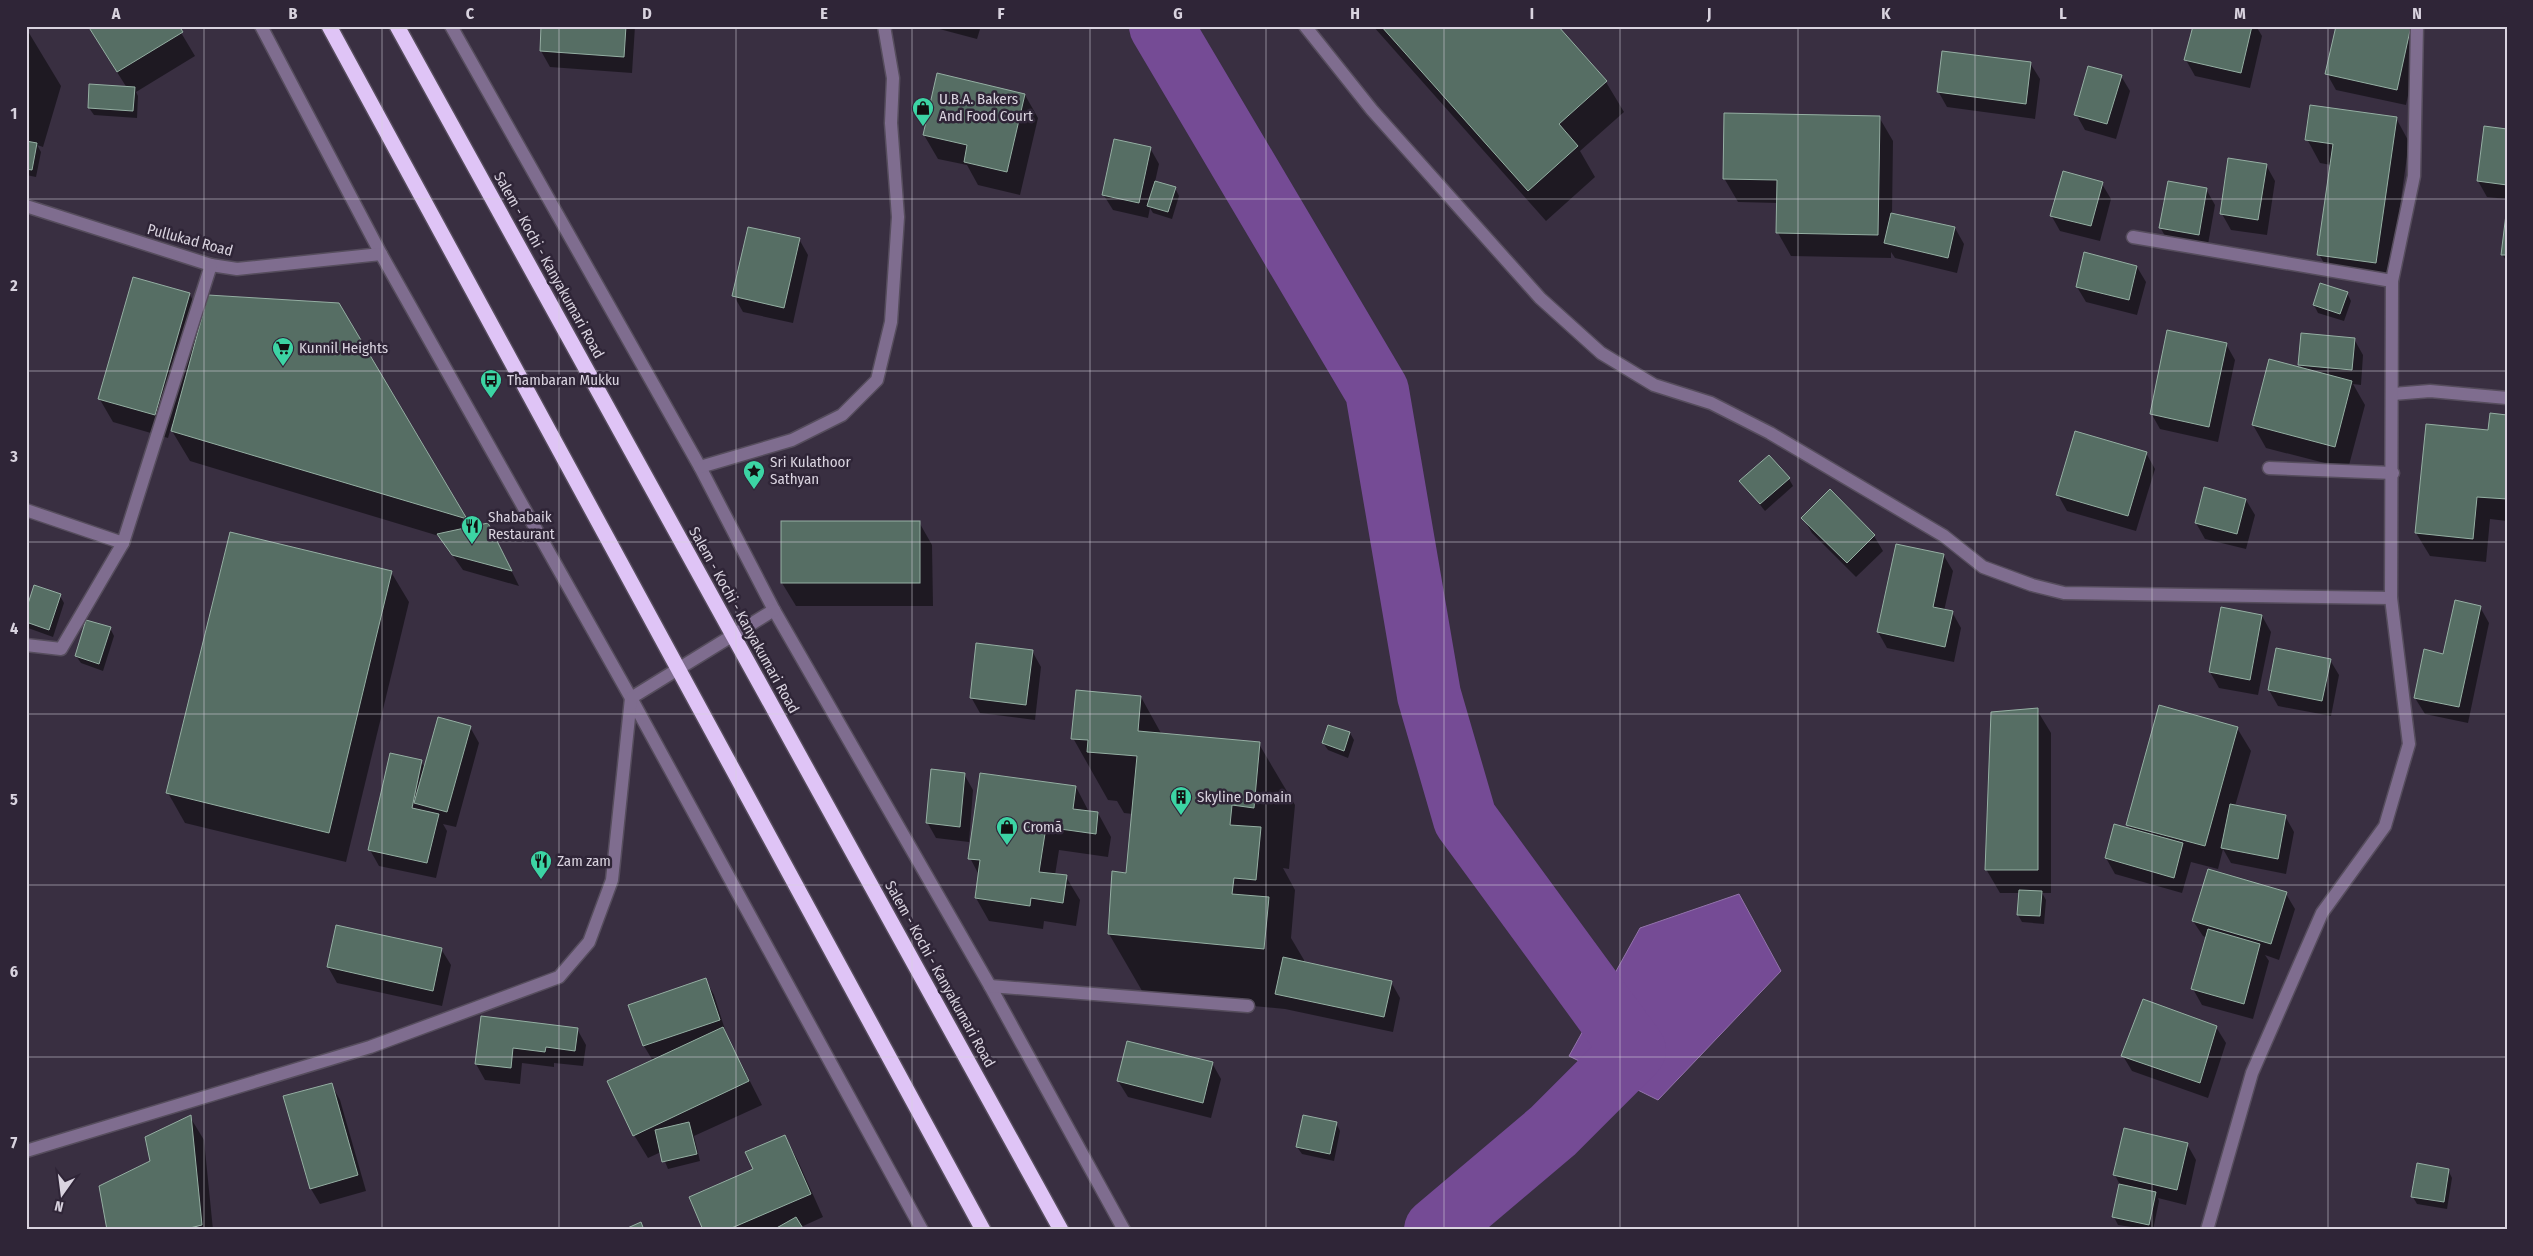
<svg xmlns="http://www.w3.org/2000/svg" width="2533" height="1256" font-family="'Fira Sans Condensed',sans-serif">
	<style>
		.water { fill: #754b95; stroke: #9374ab }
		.shadow { fill: #0007 }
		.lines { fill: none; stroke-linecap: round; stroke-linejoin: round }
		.river { stroke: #754b95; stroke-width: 64 }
		.building { fill: #566e64; stroke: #95afa3 }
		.minor-casing { stroke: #564d5d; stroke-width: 15 }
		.highway-casing { stroke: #564d5d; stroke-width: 18 }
		.minor { stroke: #7f6d8f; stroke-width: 12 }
		.highway { stroke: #dfc4f6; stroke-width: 15 }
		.grid { fill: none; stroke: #d9d3df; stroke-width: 1; stroke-opacity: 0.55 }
		.labels { text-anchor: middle; stroke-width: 5; stroke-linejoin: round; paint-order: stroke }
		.poi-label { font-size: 15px; fill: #d9d3df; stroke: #2f2537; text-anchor: start }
		.street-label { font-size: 15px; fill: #d9d3df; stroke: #2f2537 }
		.neatline { fill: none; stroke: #d9d3df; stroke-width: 2 }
		.grid-label { font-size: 16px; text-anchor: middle; font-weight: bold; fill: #d9d3df }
	</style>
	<rect width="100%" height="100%" fill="#392f41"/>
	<polygon class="water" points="1739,894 1781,971 1658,1100 1569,1056 1640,928"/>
	<g class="shadow">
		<polygon points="177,26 195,56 136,92 138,96 137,118 94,115 89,108 127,88 100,45"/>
		<polygon points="542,26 635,26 632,73 550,67 541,51"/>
		<polygon points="928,26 981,26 977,39"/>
		<polygon points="1373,26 1557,26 1606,82 1624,112 1580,151 1595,177 1546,221"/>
		<polygon points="2194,26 2256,26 2262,36 2250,88 2195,76 2186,60"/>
		<polygon points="2410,27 2419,43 2406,105 2336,90 2327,74"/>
		<polygon points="26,28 61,86 43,147 37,145 41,152 36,177 26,175"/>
		<polygon points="2030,63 2040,79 2035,119 1947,107 1938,91"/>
		<polygon points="938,75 1025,95 1038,118 1020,195 978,185 967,165 938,159 924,135"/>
		<polygon points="2121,76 2130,91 2116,139 2085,130 2076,114"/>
		<polygon points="1879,117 1893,141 1892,214 1955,228 1964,244 1957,273 1895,258 1891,252 1891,258 1791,256 1778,233 1778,203 1738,202 1724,178"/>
		<polygon points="2396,118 2409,142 2389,285 2332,278 2319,254 2331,165 2320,163 2307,139"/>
		<polygon points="2507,130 2507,199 2487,197 2478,181"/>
		<polygon points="1150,148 1159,164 1155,182 1175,188 1179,196 1172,219 1153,213 1150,208 1148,218 1113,210 1103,194"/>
		<polygon points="2266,165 2275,181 2267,235 2231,230 2222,214"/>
		<polygon points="2102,184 2111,199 2100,241 2060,231 2051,215"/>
		<polygon points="2206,189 2215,205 2207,250 2169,243 2160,227"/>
		<polygon points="2507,217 2507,262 2502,254"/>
		<polygon points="799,239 808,255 793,323 743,312 734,296"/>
		<polygon points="2137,267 2146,282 2137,315 2086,302 2077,287"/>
		<polygon points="134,278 190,295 203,318 338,305 470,528 488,524 519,586 463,570 439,536 190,461 172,431 174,425 172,424 168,438 113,422 99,398"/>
		<polygon points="2347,293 2351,301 2344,321 2318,313 2314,305"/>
		<polygon points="2354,339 2363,355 2361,385 2353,384 2365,405 2348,469 2266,448 2253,425 2302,368 2300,365"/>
		<polygon points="2226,344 2235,360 2218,442 2160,429 2151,413"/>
		<polygon points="2507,416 2507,521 2490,519 2486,562 2430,556 2416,533 2427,425 2489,431"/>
		<polygon points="2146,453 2155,469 2136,531 2067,511 2058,495"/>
		<polygon points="1789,479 1793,486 1765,511 1741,481"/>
		<polygon points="2246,500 2255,515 2246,549 2205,539 2196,523"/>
		<polygon points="1803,518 1874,536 1883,551 1856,577 1812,533"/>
		<polygon points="919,522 932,545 933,606 796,606 782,583 782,523"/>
		<polygon points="1944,556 1953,571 1944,611 1952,612 1961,628 1954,662 1887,648 1878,632"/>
		<polygon points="391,572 409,602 346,862 185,823 168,793"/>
		<polygon points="60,596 64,603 53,637 28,628 26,614"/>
		<polygon points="2480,607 2489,623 2468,723 2425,714 2415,698"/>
		<polygon points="2262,616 2271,632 2258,695 2219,688 2210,672"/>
		<polygon points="110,628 114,636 103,671 81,663 76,656"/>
		<polygon points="1032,651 1041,667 1035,720 980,713 971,697"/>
		<polygon points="2330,660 2339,675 2331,716 2278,706 2269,690"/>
		<polygon points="1141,697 1162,735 1259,744 1295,805 1289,869 1283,868 1295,890 1291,938 1304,960 1304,963 1391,982 1400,998 1393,1032 1285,1009 1145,996 1109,934 1127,874 1133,814 1124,813 1117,801 1108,800 1073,738"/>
		<polygon points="2037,710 2051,733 2051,893 2042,893 2046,900 2044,924 2022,922 2018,915 2020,893 2000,893 1986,869"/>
		<polygon points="470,727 479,743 456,827 443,824 447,831 436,878 379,866 370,850 421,761 425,768"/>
		<polygon points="2237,728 2251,751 2235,806 2285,816 2294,832 2286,874 2231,863 2223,849 2218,869 2191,862 2182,893 2115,874 2106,858 2130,829 2127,824"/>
		<polygon points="1350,733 1354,740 1348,758 1328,750 1323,743"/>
		<polygon points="964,774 973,790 969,842 936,838 927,822"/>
		<polygon points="1076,787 1089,812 1098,813 1111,837 1108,857 1059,850 1055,875 1066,877 1080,900 1076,926 1044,921 1043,929 989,921 976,898 979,875 970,858"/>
		<polygon points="2286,894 2295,909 2279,960 2265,955 2269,961 2253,1019 2202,1005 2193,989 2207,938 2203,936 2193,921"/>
		<polygon points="441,949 451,965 442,1006 337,983 328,967"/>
		<polygon points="705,979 714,995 727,1036 762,1105 694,1136 700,1161 668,1169 661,1152 648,1158 634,1135 653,1061 644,1046 630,1006"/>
		<polygon points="482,1017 577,1029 586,1045 583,1066 554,1063 554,1067 522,1063 520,1084 485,1080 476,1064"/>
		<polygon points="2216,1027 2226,1043 2208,1098 2132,1071 2123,1056"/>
		<polygon points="1212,1063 1221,1079 1211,1118 1128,1097 1118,1081"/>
		<polygon points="331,1084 340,1100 366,1191 320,1204 311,1189"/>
		<polygon points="190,1117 204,1140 213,1230 108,1230"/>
		<polygon points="1336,1123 1340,1131 1334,1161 1302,1154 1297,1147"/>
		<polygon points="784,1136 797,1159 823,1217 801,1227 803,1230 705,1230"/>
		<polygon points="2187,1144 2196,1160 2186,1205 2158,1198 2159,1201 2153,1230 2118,1225 2114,1217 2120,1185 2115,1175"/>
		<polygon points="2448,1170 2452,1178 2447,1209 2417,1204 2413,1197"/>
	</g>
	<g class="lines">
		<polyline class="river" points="1161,26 1377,391 1429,695 1465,819 1634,1050 1553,1131 1436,1230"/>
	</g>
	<g class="building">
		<polygon points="88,26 179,26 183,32 117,72"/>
		<polygon points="541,26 626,26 624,57 540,51"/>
		<polygon points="1381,26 1558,26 1607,81 1559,124 1578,146 1528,191"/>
		<polygon points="2193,26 2252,26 2241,73 2184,60"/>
		<polygon points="2336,26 2411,26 2397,90 2325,74"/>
		<polygon points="1942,51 2031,62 2026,104 1937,92"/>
		<polygon points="2088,66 2122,75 2107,124 2074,115"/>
		<polygon points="937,73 1025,94 1007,172 964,162 967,145 923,135"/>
		<polygon points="89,84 135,87 133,111 88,108"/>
		<polygon points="2310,105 2397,117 2376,263 2317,255 2333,144 2305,140"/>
		<polygon points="1724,113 1880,116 1878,235 1776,233 1777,180 1723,179"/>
		<polygon points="2484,126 2507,129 2507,185 2477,181"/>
		<polygon points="1114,139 1151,147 1139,203 1102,195"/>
		<polygon points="26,141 37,143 32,170 26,169"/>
		<polygon points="2228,158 2267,164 2258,220 2220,214"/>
		<polygon points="2063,171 2103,182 2091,226 2050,216"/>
		<polygon points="1155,181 1176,187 1168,212 1147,206"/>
		<polygon points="2168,181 2207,188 2199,235 2159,228"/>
		<polygon points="2507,206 2507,255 2501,255"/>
		<polygon points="1891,213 1955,227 1948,258 1884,243"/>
		<polygon points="748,227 800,238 784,308 732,296"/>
		<polygon points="2084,252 2137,266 2129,300 2076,287"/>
		<polygon points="133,277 190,293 155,415 98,399"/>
		<polygon points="2320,283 2348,292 2340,314 2313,305"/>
		<polygon points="208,295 339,303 467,519 171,431"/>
		<polygon points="2167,330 2227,343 2209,427 2150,414"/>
		<polygon points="2301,333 2355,338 2352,370 2298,365"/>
		<polygon points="2269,359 2352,381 2335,447 2252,425"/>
		<polygon points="2490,413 2507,415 2507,499 2477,497 2473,539 2415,533 2426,424 2488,430"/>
		<polygon points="2075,431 2147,452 2128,516 2056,495"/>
		<polygon points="1769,455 1790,478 1760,504 1739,481"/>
		<polygon points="2204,487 2246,499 2237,534 2195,523"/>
		<polygon points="1830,489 1875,535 1847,563 1801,518"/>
		<rect x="781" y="521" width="139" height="62"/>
		<polygon points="488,523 512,571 452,555 437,534"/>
		<polygon points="230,532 392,571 329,833 166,793"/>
		<polygon points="1896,544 1944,554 1933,607 1953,611 1945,647 1877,632"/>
		<polygon points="34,585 61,594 49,630 26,622 26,610"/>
		<polygon points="2455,600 2481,606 2459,707 2414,698 2424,649 2443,654"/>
		<polygon points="2221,607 2262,615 2250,680 2209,672"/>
		<polygon points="86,620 111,627 99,664 75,656"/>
		<polygon points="976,643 1033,650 1026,705 970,698"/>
		<polygon points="2276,648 2331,659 2322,701 2268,690"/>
		<polygon points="1076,690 1141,696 1138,731 1260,742 1254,808 1232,805 1230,825 1261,827 1256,880 1234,878 1232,894 1269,897 1264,949 1108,934 1112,871 1126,873 1137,756 1087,752 1088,740 1071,739"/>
		<polygon points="2159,705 2238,727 2205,846 2126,825"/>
		<polygon points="2038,708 2038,870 1985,870 1991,712"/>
		<polygon points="438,717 471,726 447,812 414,803"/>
		<polygon points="1328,725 1350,732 1344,751 1322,743"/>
		<polygon points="390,753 422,760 412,808 439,814 427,863 368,850"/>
		<polygon points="931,769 965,773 960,827 926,823"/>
		<polygon points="980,773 1076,786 1073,809 1098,812 1096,834 1046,827 1039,872 1067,875 1063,903 1031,898 1030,906 975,898 980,860 968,859"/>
		<polygon points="2230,804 2286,815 2278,859 2221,848"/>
		<polygon points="2114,824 2183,843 2174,878 2105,858"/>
		<polygon points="2208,869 2287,892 2271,944 2192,921"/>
		<polygon points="2019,890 2042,891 2040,916 2017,915"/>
		<polygon points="336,925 442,948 433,991 327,967"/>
		<polygon points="2208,929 2260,944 2244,1004 2191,989"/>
		<polygon points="1283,957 1392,981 1384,1017 1275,994"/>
		<polygon points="706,978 720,1020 643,1046 628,1005"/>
		<polygon points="2143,999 2217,1026 2200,1083 2121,1056"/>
		<polygon points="481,1016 578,1028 575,1051 546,1047 545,1052 513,1048 511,1068 475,1064"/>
		<polygon points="723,1027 749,1081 633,1136 607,1081"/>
		<polygon points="1127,1041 1213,1062 1203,1103 1117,1081"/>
		<polygon points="332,1083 358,1175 310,1189 283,1096"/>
		<polygon points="191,1115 202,1225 182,1230 107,1230 99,1186 150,1161 145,1137"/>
		<polygon points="1303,1115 1337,1122 1330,1154 1296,1147"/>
		<polygon points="689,1122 697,1154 662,1162 655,1130"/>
		<polygon points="2124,1128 2188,1143 2177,1190 2113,1175"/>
		<polygon points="785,1135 811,1194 727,1230 703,1230 689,1197 753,1169 745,1152"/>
		<polygon points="2417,1163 2449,1169 2444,1202 2411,1197"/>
		<polygon points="2119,1184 2156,1192 2149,1225 2112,1217"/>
		<polygon points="796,1217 804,1230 773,1230"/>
		<polygon points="641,1222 644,1230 623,1230"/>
	</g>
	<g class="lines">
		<g class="minor-casing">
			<g id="minor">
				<polyline points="261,26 381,254 631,698 922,1230"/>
				<polyline points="451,26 700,467 774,610 990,986 1124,1230"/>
				<polyline points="1305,26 1372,110 1540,298 1601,353 1654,385 1711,403 1770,433 1944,536 1983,567 2032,585 2064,593 2391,598"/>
				<polyline points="26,206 211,265 237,269 381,254"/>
				<polyline points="2133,237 2392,281"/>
				<polyline points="2393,394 2430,391 2507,398"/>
				<polyline points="700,467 792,440 842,415 877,380 891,322 898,217 891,123 893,78 884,26"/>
				<polyline points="2269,468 2393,473"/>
				<polyline points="26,510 123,543"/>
				<polyline points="26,645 61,649 123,543 211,265"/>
				<polyline points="990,986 1248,1006"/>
				<polyline points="26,1151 370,1047 559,977 589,942 612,880 631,698 774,610"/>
				<polyline points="2207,1230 2252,1073 2322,913 2385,826 2409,744 2391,598 2392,281 2414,176 2417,26"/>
			</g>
		</g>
		<g class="highway-casing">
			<g id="highway">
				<polyline points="329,26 983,1230"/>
				<polyline points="397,26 1061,1230"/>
			</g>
		</g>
		<use href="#minor" class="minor"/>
		<use href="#highway" class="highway"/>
	</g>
	<path class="grid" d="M204,26V1230M382,26V1230M559,26V1230M736,26V1230M912,26V1230M1090,26V1230M1266,26V1230M1444,26V1230M1620,26V1230M1798,26V1230M1975,26V1230M2152,26V1230M2328,26V1230M26,199H2507M26,371H2507M26,542H2507M26,714H2507M26,885H2507M26,1057H2507"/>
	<defs>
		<g id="shop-pin" transform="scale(1.125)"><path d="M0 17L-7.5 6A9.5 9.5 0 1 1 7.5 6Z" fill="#3cd4a4" stroke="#2f2537"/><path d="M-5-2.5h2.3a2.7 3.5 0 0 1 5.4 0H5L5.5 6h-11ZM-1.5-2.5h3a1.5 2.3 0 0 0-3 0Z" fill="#111"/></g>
		<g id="supermarket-pin" transform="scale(1.125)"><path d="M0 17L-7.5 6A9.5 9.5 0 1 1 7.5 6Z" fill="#3cd4a4" stroke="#2f2537"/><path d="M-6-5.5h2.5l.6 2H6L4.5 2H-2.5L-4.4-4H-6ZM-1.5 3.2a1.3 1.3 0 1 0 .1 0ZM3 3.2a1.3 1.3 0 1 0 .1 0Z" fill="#111"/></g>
		<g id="bus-pin" transform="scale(1.125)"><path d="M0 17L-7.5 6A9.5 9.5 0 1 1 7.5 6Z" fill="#3cd4a4" stroke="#2f2537"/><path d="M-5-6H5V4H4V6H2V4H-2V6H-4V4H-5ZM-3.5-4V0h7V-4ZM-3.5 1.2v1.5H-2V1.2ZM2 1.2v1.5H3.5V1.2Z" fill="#111"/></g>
		<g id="sight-pin" transform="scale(1.125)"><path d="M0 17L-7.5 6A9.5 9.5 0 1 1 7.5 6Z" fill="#3cd4a4" stroke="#2f2537"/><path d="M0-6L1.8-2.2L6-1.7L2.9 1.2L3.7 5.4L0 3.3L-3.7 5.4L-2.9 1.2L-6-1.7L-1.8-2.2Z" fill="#111"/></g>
		<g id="restaurant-pin" transform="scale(1.125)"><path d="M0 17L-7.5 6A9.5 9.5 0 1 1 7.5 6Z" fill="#3cd4a4" stroke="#2f2537"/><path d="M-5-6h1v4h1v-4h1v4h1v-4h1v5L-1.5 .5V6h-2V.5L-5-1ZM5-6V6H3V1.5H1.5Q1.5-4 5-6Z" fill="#111"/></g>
		<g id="building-pin" transform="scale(1.125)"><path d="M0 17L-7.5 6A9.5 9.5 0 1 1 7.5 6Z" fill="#3cd4a4" stroke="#2f2537"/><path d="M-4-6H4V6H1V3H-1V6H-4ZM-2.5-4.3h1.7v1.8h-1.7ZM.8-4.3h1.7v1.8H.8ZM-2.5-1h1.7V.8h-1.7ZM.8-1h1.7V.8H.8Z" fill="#111"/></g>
	</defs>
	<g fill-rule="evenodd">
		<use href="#shop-pin" x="923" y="108"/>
		<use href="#supermarket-pin" x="283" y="348"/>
		<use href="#bus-pin" x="491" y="380"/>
		<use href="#sight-pin" x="754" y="471"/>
		<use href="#restaurant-pin" x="472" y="526"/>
		<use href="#building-pin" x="1181" y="797"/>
		<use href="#shop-pin" x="1007" y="827"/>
		<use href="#restaurant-pin" x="541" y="861"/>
	</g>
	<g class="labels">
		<g class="poi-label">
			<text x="939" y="104">U.B.A. Bakers<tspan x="939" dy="17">And Food Court</tspan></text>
			<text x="299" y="353">Kunnil Heights</text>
			<text x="507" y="385">Thambaran Mukku</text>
			<text x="770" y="467">Sri Kulathoor<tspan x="770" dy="17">Sathyan</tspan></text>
			<text x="488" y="522">Shababaik<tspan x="488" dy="17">Restaurant</tspan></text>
			<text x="1197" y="802">Skyline Domain</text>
			<text x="1023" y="832">Cromā</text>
			<text x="557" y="866">Zam zam</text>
		</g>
		<g class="street-label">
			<text transform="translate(190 240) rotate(15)" y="5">Pullukad Road</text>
			<text transform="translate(549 265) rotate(61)" y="5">Salem - Kochi - Kanyakumari Road</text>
			<text transform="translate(744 620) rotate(61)" y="5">Salem - Kochi - Kanyakumari Road</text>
			<text transform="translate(940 974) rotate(61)" y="5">Salem - Kochi - Kanyakumari Road</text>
		</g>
	</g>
	<rect width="2533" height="1256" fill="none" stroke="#2f2537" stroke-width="55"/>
	<g transform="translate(62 1194) rotate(194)" stroke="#2f2537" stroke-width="4" paint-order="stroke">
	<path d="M0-4L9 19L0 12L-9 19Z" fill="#d9d3df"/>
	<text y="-8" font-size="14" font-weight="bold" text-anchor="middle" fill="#d9d3df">N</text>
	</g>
	<rect x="28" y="28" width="2478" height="1200" class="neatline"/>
	<g class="grid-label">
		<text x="116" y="19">A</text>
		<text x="293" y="19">B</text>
		<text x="470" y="19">C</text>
		<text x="647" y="19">D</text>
		<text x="824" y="19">E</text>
		<text x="1001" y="19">F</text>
		<text x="1178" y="19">G</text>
		<text x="1355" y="19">H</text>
		<text x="1532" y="19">I</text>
		<text x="1709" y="19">J</text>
		<text x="1886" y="19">K</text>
		<text x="2063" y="19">L</text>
		<text x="2240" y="19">M</text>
		<text x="2417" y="19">N</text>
		<text x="14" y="119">1</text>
		<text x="14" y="291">2</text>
		<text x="14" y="462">3</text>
		<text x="14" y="634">4</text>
		<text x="14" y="805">5</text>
		<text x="14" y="977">6</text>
		<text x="14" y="1148">7</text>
	</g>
</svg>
